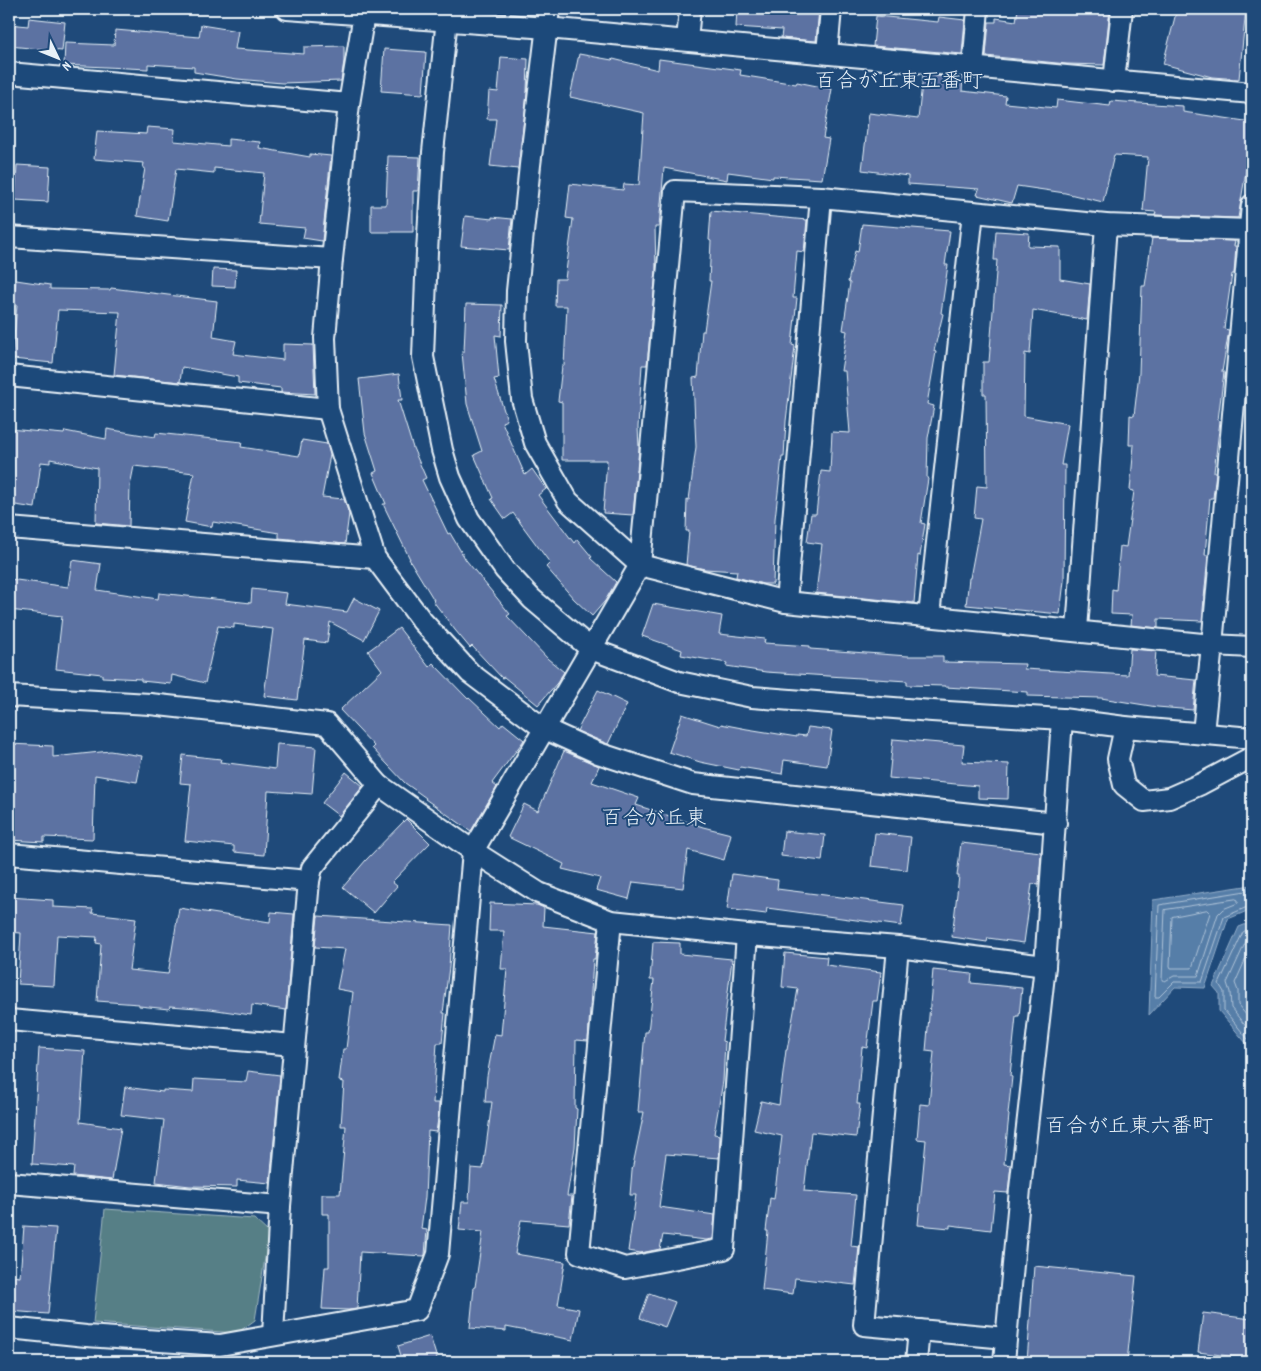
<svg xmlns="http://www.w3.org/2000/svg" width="1261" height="1371" font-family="Dekko,'Klee One',sans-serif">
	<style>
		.green { fill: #577f86; stroke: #a0b8bf }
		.water { fill: #577ea8; stroke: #91acc8 }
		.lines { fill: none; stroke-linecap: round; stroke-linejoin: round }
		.shore { stroke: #aec3d8; stroke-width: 1 }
		.building { fill: #5b72a2; stroke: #e8f1f8 }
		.minor-casing { stroke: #e8f1f8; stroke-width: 24 }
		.minor { stroke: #1f4a7a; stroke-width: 20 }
		.labels { text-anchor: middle; stroke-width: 4; stroke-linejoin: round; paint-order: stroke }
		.quarter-label { font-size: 21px; fill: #e8f1f8; stroke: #1f4a7a }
	</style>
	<rect width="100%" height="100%" fill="#1f4a7a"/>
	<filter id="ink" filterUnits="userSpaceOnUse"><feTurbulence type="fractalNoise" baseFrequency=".02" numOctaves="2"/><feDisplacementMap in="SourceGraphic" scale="10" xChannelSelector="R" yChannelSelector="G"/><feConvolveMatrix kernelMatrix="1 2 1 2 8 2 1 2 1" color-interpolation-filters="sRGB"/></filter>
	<g filter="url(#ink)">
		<polygon class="green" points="105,1209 254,1219 269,1233 255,1320 237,1333 93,1323"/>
		<g class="water">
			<polygon points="1252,885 1252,909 1228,919 1205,988 1175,987 1149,1015 1153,900"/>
			<polygon points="1252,922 1252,1050 1219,1011 1219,993 1213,986 1239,927"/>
		</g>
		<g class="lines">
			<g class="shore">
				<polyline points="1252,890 1159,905 1155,997 1159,997 1174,982 1202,982 1224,917 1252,905"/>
				<polygon points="1236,899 1238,900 1238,903 1223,909 1218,914 1198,976 1174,976 1165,981 1162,980 1165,910"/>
				<polygon points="1207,910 1210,913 1192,968 1171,968 1170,966 1172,917"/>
				<polyline points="1252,927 1243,932 1219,984 1224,992 1224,1010 1252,1044"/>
				<polyline points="1252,934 1248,937 1227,983 1230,992 1231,1008 1252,1034"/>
				<polyline points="1252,945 1235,983 1238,991 1238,1005 1252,1022"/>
			</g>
		</g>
		<g class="building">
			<polygon points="737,9 819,9 816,41 781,38 782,30 736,27"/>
			<polygon points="1018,9 1110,9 1104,65 1067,64 986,56 989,22 996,22 996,18 1016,21"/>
			<polygon points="1177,9 1246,9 1239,79 1212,77 1163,64"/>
			<polygon points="876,16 938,22 939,17 965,20 962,54 873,46"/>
			<polygon points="29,18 65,22 62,51 9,46 9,24 28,26"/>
			<polygon points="201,25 238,31 235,49 304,54 304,47 344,46 344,61 341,81 282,83 237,79 194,72 194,67 148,64 148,69 64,65 65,43 114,45 115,30 199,37"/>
			<polygon points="384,49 426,52 423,94 381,91"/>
			<polygon points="579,54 612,60 613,59 658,70 659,59 741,70 740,75 796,84 797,82 832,89 823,138 829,139 822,179 773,176 773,178 728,172 727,180 664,168 659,227 655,227 656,271 647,365 642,365 638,427 639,448 633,515 603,513 607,460 562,460 562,402 558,401 562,366 564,366 567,306 555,306 556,279 565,279 573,219 566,218 570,184 623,190 624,184 639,185 644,113 570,97"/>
			<polygon points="501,57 528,59 527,94 518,169 490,166 496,119 487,119 489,91 498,92"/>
			<polygon points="923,75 963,78 962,91 1006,96 1005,103 1056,108 1057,100 1110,106 1111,101 1139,103 1183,106 1183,112 1252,122 1252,136 1238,218 1155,215 1156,212 1143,211 1148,157 1114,155 1103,202 1065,193 1017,186 1012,203 977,195 979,189 908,184 908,176 862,170 869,113 918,119"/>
			<polygon points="147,127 175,129 174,141 228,146 228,139 260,142 259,148 310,157 310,154 331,156 322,241 303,238 305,228 259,224 264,173 214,168 214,173 176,169 168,221 137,216 145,168 143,168 144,163 94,159 97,131 146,134"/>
			<polygon points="388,156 420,157 418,191 413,191 413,232 371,232 371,205 386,205"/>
			<polygon points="17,165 50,167 48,202 15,200"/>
			<polygon points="711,211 807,220 804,252 797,251 793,298 797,298 792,345 795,346 786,421 784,457 782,457 775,519 773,584 763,584 736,577 737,571 705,569 686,565 689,531 686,531 687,499 689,500 696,447 693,378 698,377 702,331 704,331 711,281 709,281 711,241 709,240"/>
			<polygon points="465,216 492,219 492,217 512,219 509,250 461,246"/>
			<polygon points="862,224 950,231 945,265 948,265 941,313 943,314 934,351 936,352 927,404 934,406 928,438 927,478 928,479 921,523 925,524 920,556 918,555 914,603 816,593 822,544 807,542 811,514 816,514 821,471 830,472 832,432 850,433 845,371 841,371 847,331 843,330 850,283 848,282 855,251 858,252"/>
			<polygon points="996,231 1029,233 1028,246 1060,247 1060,279 1090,284 1087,320 1033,310 1030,354 1025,353 1024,416 1068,424 1061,465 1065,465 1064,581 1060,614 966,605 969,578 970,578 981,519 974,518 977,486 987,487 986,394 983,394 983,362 989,362 997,260 994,260"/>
			<polygon points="1152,238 1235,241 1234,246 1236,246 1234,274 1232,274 1224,329 1229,330 1222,372 1224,372 1218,420 1220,421 1214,472 1216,472 1213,498 1210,498 1205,555 1208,555 1202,621 1158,619 1158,628 1131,625 1132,615 1111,614 1112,589 1116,590 1120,546 1126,547 1134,491 1130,490 1134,445 1129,445 1130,415 1134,416 1139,373 1142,286 1145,286"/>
			<polygon points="213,269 236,270 235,287 212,286"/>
			<polygon points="16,280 50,285 50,289 110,290 111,288 217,301 213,337 236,341 233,354 283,360 283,344 313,345 315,394 281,392 281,388 238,383 238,377 182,367 180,382 114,375 120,312 58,310 53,363 12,359 17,305 13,304"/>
			<polygon points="466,304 502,305 501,336 495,335 499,378 494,379 507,420 502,422 525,475 532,469 546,489 538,495 574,543 577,539 592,557 590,558 616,582 605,601 592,616 574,599 546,567 550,563 513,513 505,519 491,499 493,498 474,455 482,451 467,404 462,352 464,352"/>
			<polygon points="399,374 402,400 398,400 413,448 426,478 422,480 448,534 450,533 466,560 510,614 507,616 548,659 564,672 557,683 538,705 504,677 502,678 472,646 470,648 455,630 433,601 434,600 409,559 410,559 383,504 386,504 373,473 377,471 365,433 359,379"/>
			<polygon points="9,429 64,434 65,431 106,439 107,429 155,437 156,433 242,442 241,447 299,456 302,440 327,444 330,455 322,497 344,499 349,514 345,544 279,538 279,533 213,522 212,527 185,522 194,473 134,466 130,486 129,526 96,523 97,468 50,459 50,463 41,462 35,508 9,504"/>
			<polygon points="72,560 101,564 97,590 158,599 159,593 251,603 252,589 287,593 285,604 347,612 354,598 379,611 364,640 330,622 327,643 305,640 297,700 264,696 273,629 234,624 234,628 218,626 205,683 172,675 171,684 141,681 141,679 102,677 102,674 56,669 62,616 9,610 9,579 68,587"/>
			<polygon points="653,604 722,616 719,634 765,639 764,643 810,646 810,649 908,656 943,656 943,662 1025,664 1024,669 1128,675 1130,649 1156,651 1154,676 1196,680 1193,710 1157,707 1101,698 1028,696 1028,692 945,687 945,686 907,685 907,681 766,672 726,666 727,663 681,655 682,650 642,636"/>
			<polygon points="399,628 429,667 433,663 468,699 469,698 500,727 503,723 524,740 492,783 497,787 471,831 425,799 426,798 405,783 372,748 374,746 340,710 382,670 368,651"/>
			<polygon points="598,690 627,704 608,744 577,731"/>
			<polygon points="682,714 720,726 721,724 747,729 797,737 797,735 806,736 808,727 832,730 827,766 784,760 782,774 740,767 739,770 700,762 669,752"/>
			<polygon points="893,739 964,745 962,762 1009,764 1008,799 978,798 978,786 889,778"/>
			<polygon points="9,744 53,746 53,757 110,751 142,756 137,782 95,775 93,839 44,837 44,842 9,840"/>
			<polygon points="277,744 316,747 312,794 268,791 264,855 234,852 234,846 185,841 191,784 180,783 183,755 221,759 220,762 275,769"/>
			<polygon points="564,751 599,766 592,782 639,798 636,805 703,827 731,834 724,860 688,850 683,888 633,882 629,899 596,890 600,878 562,869 564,864 508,837 524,804 538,811"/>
			<polygon points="346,772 363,786 339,816 322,803"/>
			<polygon points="406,819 430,843 392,882 397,886 374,913 343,887 366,860"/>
			<polygon points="784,831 825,835 822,861 781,856"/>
			<polygon points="875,833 911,837 907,870 871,866"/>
			<polygon points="961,843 1041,852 1039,885 1032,884 1024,943 988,938 987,942 952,937 959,876 957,876"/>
			<polygon points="732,874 778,880 777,889 904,905 901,926 767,908 766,914 727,909"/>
			<polygon points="9,897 53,900 53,907 93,909 92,913 136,918 129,970 168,974 179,908 270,922 271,912 294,914 286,1010 252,1005 251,1015 210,1009 170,1006 169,1009 139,1006 139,1004 97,1001 101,944 96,943 97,937 57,935 54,986 18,984 21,933 9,932"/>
			<polygon points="490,903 537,905 544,908 543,926 598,932 595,959 593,959 588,1041 576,1040 575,1108 577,1109 575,1147 567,1196 572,1196 569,1224 521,1220 515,1254 565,1262 558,1305 579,1309 573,1340 506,1327 506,1331 470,1328 474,1287 475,1287 483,1232 459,1230 462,1202 469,1202 471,1168 483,1169 492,1102 485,1102 487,1076 495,1034 501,1035 507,969 501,969 504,931 489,931"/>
			<polygon points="318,916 452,925 449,967 443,1013 445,1013 442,1043 437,1043 433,1103 439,1103 438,1119 436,1132 428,1131 425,1197 421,1229 427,1230 425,1255 424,1256 360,1252 357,1309 348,1310 322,1309 325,1267 329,1267 329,1214 322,1214 322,1194 340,1194 346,1126 341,1126 344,1082 339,1081 343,1049 346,1049 353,992 337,989 345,949 315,947"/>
			<polygon points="653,942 680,943 680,954 732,959 722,1041 725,1042 723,1081 714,1134 720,1135 719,1158 666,1154 659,1207 715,1215 713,1239 706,1240 663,1235 660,1249 641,1253 628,1251 636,1195 630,1195 632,1170 644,1112 638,1112 645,1032 648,1032 654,980 650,980"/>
			<polygon points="785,953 827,957 826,965 881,972 877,1001 873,1001 867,1048 862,1047 857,1104 860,1104 856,1137 811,1132 804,1191 856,1195 851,1246 859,1247 855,1285 795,1278 793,1294 762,1290 768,1231 766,1231 770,1198 774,1199 782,1136 754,1130 761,1101 779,1105 786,1050 787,1050 798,989 782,987"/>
			<polygon points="933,970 972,974 971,983 1022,988 1019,1016 1016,1016 1010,1076 1012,1077 1008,1114 1009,1115 1004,1164 1011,1165 1008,1193 995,1192 991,1230 950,1225 950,1228 918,1225 926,1140 917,1139 920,1104 929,1105 934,1052 926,1051"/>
			<polygon points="39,1048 85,1051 80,1122 121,1128 112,1180 73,1176 74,1167 32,1164"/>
			<polygon points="248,1071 280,1075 270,1183 237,1180 237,1187 190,1186 156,1182 164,1120 121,1115 125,1087 163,1092 163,1090 193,1092 194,1079 246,1082"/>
			<polygon points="24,1226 56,1228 48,1314 9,1311 11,1276 20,1277"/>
			<polygon points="1034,1266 1136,1276 1127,1362 1027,1362"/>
			<polygon points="649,1293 675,1302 665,1327 640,1318"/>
			<polygon points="1203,1313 1252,1319 1252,1359 1198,1352"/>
			<polygon points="430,1336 438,1362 403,1362 398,1346"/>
		</g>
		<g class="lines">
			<g class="minor-casing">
				<g id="minor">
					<polyline points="287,9 547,28 1252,93"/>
					<polyline points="448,9 433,152 427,252 423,357 442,450 450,477 469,519 505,570 532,599 591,649 679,682 752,697 932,711 1062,719 1125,727 1252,738"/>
					<polyline points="549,9 530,165 517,291 516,341 522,399 535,443 568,501 640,565 786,602 1212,645 1252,647"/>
					<polyline points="364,14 349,104 332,259 325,338 328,409 375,558 422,621 470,673 543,728 598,753 693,784 1056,823"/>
					<polyline points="687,40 690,9"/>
					<polyline points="827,53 831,9"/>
					<polyline points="973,67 978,9"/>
					<polyline points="9,73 349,104"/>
					<polyline points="1114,81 1122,9"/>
					<polyline points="9,237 332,259"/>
					<polyline points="9,376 328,409"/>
					<polyline points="9,528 375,558"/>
					<polyline points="786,602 821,197"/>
					<polyline points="929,616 973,212"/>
					<polyline points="1077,630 1106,225"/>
					<polyline points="9,696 150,704 327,724 379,785 473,851 539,893 611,921 747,935 898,947 1045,966"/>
					<polyline points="1125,727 1118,759 1124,785 1144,801 1169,798 1201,784 1252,757"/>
					<polyline points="1203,733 1212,645 1252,205"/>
					<polyline points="9,854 309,881"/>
					<polyline points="611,921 579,1253 625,1268 724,1249 747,935"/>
					<polyline points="898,947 864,1325 1006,1338"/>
					<polyline points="9,1020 294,1045"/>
					<polyline points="9,1183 280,1206"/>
					<polyline points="9,1328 86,1336 220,1345 417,1310 438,1254 473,851 640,565 675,191 821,197 1106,225 1249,230"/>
					<polyline points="273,1335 280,1206 309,881 312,868 379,785"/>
					<polyline points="916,1362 919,1330"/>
					<polyline points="1004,1362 1020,1189 1045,966 1062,719"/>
				</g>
			</g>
			<use href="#minor" class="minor"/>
		</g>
	</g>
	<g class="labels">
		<g class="quarter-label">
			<text x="899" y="87">百合が丘東五番町</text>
			<text x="654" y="824">百合が丘東</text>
			<text x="1129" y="1132">百合が丘東六番町</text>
		</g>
	</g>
	<rect width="1261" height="1371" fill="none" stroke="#1f4a7a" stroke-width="30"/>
	<rect x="15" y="15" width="1231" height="1341" fill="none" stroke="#e8f1f8" stroke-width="2" filter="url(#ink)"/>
	<g transform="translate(58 58) rotate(133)" stroke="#1f4a7a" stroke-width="4" paint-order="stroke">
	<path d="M0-4L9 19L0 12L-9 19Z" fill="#e8f1f8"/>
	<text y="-8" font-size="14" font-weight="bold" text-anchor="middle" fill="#e8f1f8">N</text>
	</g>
</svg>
